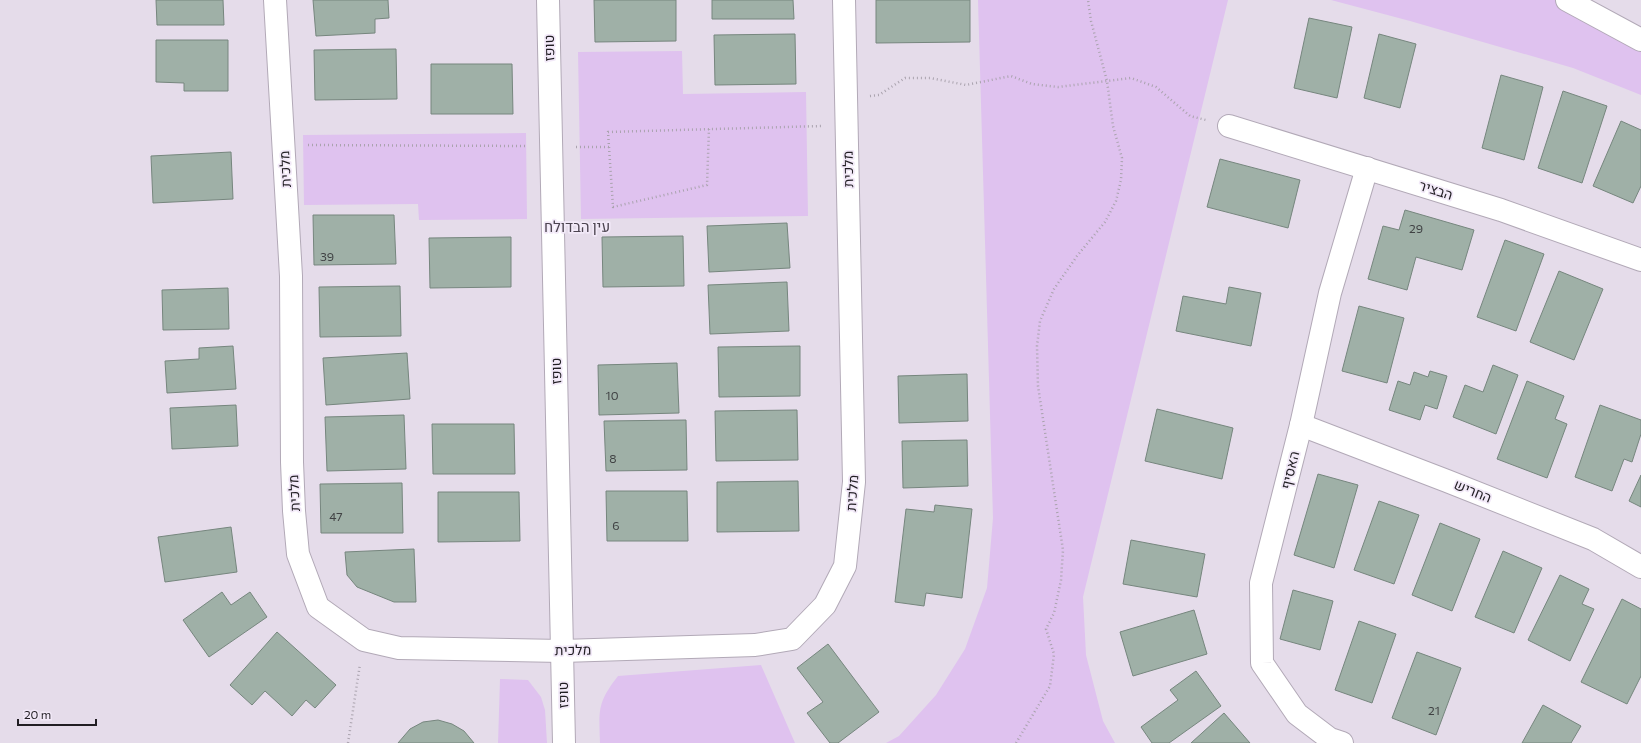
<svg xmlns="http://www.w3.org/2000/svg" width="1641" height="743" font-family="Commissioner,Heebo,sans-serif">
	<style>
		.green { fill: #dfc2ef }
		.building { fill: #9fb0a7; stroke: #76867e }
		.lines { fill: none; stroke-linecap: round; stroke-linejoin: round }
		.minor-casing { stroke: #b2a9b7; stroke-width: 24 }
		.path { stroke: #aaa3ae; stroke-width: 2.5; stroke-dasharray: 1 3; stroke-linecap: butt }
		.minor { stroke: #fff; stroke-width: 22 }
		.labels { text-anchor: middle; stroke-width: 3.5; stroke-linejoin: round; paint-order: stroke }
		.number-label { font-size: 12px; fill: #404244 }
		.street-label { font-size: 14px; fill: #211e23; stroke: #f2e9f8 }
		.neighbourhood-label { font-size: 15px; fill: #4c4450; stroke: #f2e9f8 }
	</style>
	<rect width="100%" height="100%" fill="#e5dcea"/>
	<g class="green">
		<polygon points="978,0 1228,0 1083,597 1086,655 1103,721 1115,743 886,743 899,736 936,695 965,649 987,588 993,518"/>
		<polygon points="1331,0 1557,0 1641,42 1641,95 1573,68 1410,21"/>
		<polygon points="682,51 683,94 806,92 808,216 581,219 578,52"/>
		<polygon points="526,133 527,219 419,220 418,204 304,205 303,135"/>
		<path d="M761,665L795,743H600C599,710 597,703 618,676Z"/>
		<polygon points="500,679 528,680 541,697 545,710 547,743 498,743"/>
	</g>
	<g class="building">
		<polygon points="156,0 223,0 224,25 157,25"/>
		<polygon points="313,0 388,0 389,18 375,19 375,33 316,36"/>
		<polygon points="594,0 676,0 676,41 595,42"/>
		<polygon points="712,0 793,0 794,19 712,19"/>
		<polygon points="876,0 970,0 970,42 876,43"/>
		<polygon points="1309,18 1352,27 1337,98 1294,88"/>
		<polygon points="795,34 796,84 715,85 714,35"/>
		<polygon points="1379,34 1416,44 1400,108 1364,98"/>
		<polygon points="156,40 228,40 228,91 184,91 184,83 156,82"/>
		<polygon points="396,49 397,99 315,100 314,50"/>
		<polygon points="431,64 512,64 513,114 431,114"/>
		<polygon points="1501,75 1543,87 1524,160 1482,148"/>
		<polygon points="1563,91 1607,106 1582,183 1538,168"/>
		<polygon points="1621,121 1641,130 1641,186 1633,203 1593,186"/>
		<polygon points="231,152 233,199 153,203 151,156"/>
		<polygon points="1220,159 1300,180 1288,228 1207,207"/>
		<polygon points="1405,210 1474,230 1462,270 1416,257 1407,290 1368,279 1383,226 1399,230"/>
		<polygon points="313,215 394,215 396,264 314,265"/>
		<polygon points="787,223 790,268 709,272 707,226"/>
		<polygon points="683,236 684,286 603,287 602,237"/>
		<polygon points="511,237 511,287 430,288 429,238"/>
		<polygon points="1505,240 1544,254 1516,331 1477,317"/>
		<polygon points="1559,271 1603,289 1574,360 1530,342"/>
		<polygon points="787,282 789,331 710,334 708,285"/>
		<polygon points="400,286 401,336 320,337 319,287"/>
		<polygon points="1229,287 1261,293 1251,346 1176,331 1183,296 1226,304"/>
		<polygon points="228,288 229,329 163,330 162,290"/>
		<polygon points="1359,306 1404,318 1387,383 1342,371"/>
		<polygon points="233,346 236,389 167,393 165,361 199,359 199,348"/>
		<polygon points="800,346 800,396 719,397 718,347"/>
		<polygon points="407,353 410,399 326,405 323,358"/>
		<polygon points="677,363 679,413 599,415 598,365"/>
		<polygon points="1493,365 1518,375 1496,434 1453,417 1465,385 1483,392"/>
		<polygon points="1430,371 1447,376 1437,409 1425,405 1420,420 1389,410 1398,381 1410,385 1414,372 1428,377"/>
		<polygon points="967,374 968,421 899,423 898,376"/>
		<polygon points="1527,381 1564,396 1555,419 1567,424 1547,478 1497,459"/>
		<polygon points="236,405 238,446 172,449 170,408"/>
		<polygon points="1600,405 1641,420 1641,434 1632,462 1624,459 1612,491 1575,477"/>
		<polygon points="1157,409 1233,428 1222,479 1145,461"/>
		<polygon points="797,410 798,460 716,461 715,411"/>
		<polygon points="404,415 406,469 327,471 325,417"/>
		<polygon points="686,420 687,470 606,471 604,421"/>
		<polygon points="432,424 514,424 515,474 433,474"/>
		<polygon points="967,440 968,486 903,488 902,441"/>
		<polygon points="1318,474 1358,485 1334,568 1294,555"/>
		<polygon points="1641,475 1641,507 1629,501"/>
		<polygon points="798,481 799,531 717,532 717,482"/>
		<polygon points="402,483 403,533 321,533 320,484"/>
		<polygon points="606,491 687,491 688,541 607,541"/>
		<polygon points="438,492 519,492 520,541 438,542"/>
		<polygon points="1379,501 1419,515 1394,584 1354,570"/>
		<polygon points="935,505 972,509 962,598 926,593 924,606 895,602 906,509 934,512"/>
		<polygon points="1440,523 1480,539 1452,611 1412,595"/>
		<polygon points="231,527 237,572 165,582 158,537"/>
		<polygon points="1131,540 1205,554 1197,597 1123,584"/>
		<polygon points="414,549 416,602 394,602 357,587 347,575 345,552"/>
		<polygon points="1503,551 1542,568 1514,633 1475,617"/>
		<polygon points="1560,575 1589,589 1582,604 1594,609 1570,661 1528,640"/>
		<polygon points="1293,590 1333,601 1320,650 1280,639"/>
		<polygon points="222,592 231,605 250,592 267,617 209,657 183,620"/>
		<polygon points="1622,599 1641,609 1641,676 1627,704 1581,682"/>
		<polygon points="1194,610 1207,654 1133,676 1120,632"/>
		<polygon points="1359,621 1396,634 1372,703 1335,690"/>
		<polygon points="277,632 336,685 315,708 306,700 292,716 265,691 252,705 230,685"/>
		<polygon points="828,644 879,712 838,743 830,743 807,713 823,702 797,668"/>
		<polygon points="1417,652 1461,668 1436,735 1392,718"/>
		<polygon points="1196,671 1221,706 1169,743 1152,743 1141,727 1178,700 1170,690"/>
		<polygon points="1543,705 1581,726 1571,743 1522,743"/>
		<polygon points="1224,713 1250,743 1191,743"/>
		<polygon points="438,720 452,724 464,731 474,743 398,743 410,729 423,722"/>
	</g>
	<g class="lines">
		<g class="minor-casing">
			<g id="minor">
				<polyline points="275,0 291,276 292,462 294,511 298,554 318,607 364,640 399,648 562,651 755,645 792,639 825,605 845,566 854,482 844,0"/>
				<polyline points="548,0 564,743"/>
				<polyline points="1567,0 1641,40"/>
				<polyline points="1229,126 1501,210 1641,260"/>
				<polyline points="1301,425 1447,481 1593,539 1641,567"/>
				<polyline points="1342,743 1330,739 1297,714 1262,663 1261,583 1301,425 1330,293 1367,168"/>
			</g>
		</g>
		<g class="path">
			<polyline points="870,96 879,95 905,78 930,78 966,85 1011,76 1032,84 1058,87 1131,78 1156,87 1190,116 1206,120"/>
			<polyline points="308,145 527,146"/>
			<polyline points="576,147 609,147 608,132 822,126"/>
			<polyline points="609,147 613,207 707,185 709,129"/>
			<polyline points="348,743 360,664"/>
			<polyline points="1016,743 1050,686 1054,654 1046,629 1054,613 1061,580 1063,550 1038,386 1037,346 1040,321 1054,289 1077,256 1105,222 1116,201 1121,180 1122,158 1113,126 1107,81 1091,21 1088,0"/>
		</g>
		<use href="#minor" class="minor"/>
	</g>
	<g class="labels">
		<g class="number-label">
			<text x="1416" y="233">29</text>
			<text x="327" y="261">39</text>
			<text x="612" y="400">10</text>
			<text x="613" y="463">8</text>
			<text x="336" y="521">47</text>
			<text x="616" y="530">6</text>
			<text x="1434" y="715">21</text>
		</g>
		<g class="street-label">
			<text transform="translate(549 48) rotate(-91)" y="5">טופז</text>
			<text transform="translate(285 169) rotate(-93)" y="5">מלכית</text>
			<text transform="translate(848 169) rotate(-91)" y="5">מלכית</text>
			<text transform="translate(1436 190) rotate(18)" y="5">הבציר</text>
			<text transform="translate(556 371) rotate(-91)" y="5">טופז</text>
			<text transform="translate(1290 470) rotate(-76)" y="5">האסיף</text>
			<text transform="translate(1473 491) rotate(22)" y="5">החריש</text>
			<text transform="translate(294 493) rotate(-93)" y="5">מלכית</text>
			<text transform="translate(852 493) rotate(-86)" y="5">מלכית</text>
			<text transform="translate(573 650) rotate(-1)" y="5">מלכית</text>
			<text transform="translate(563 695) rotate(-91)" y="5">טופז</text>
		</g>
		<g class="neighbourhood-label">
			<text x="577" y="232">עין הבדולח</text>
		</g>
	</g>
	<path d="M18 719v6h78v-6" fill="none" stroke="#211e23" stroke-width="2"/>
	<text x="24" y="719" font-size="12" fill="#211e23" stroke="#f2e9f8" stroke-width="3" paint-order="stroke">20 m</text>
</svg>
